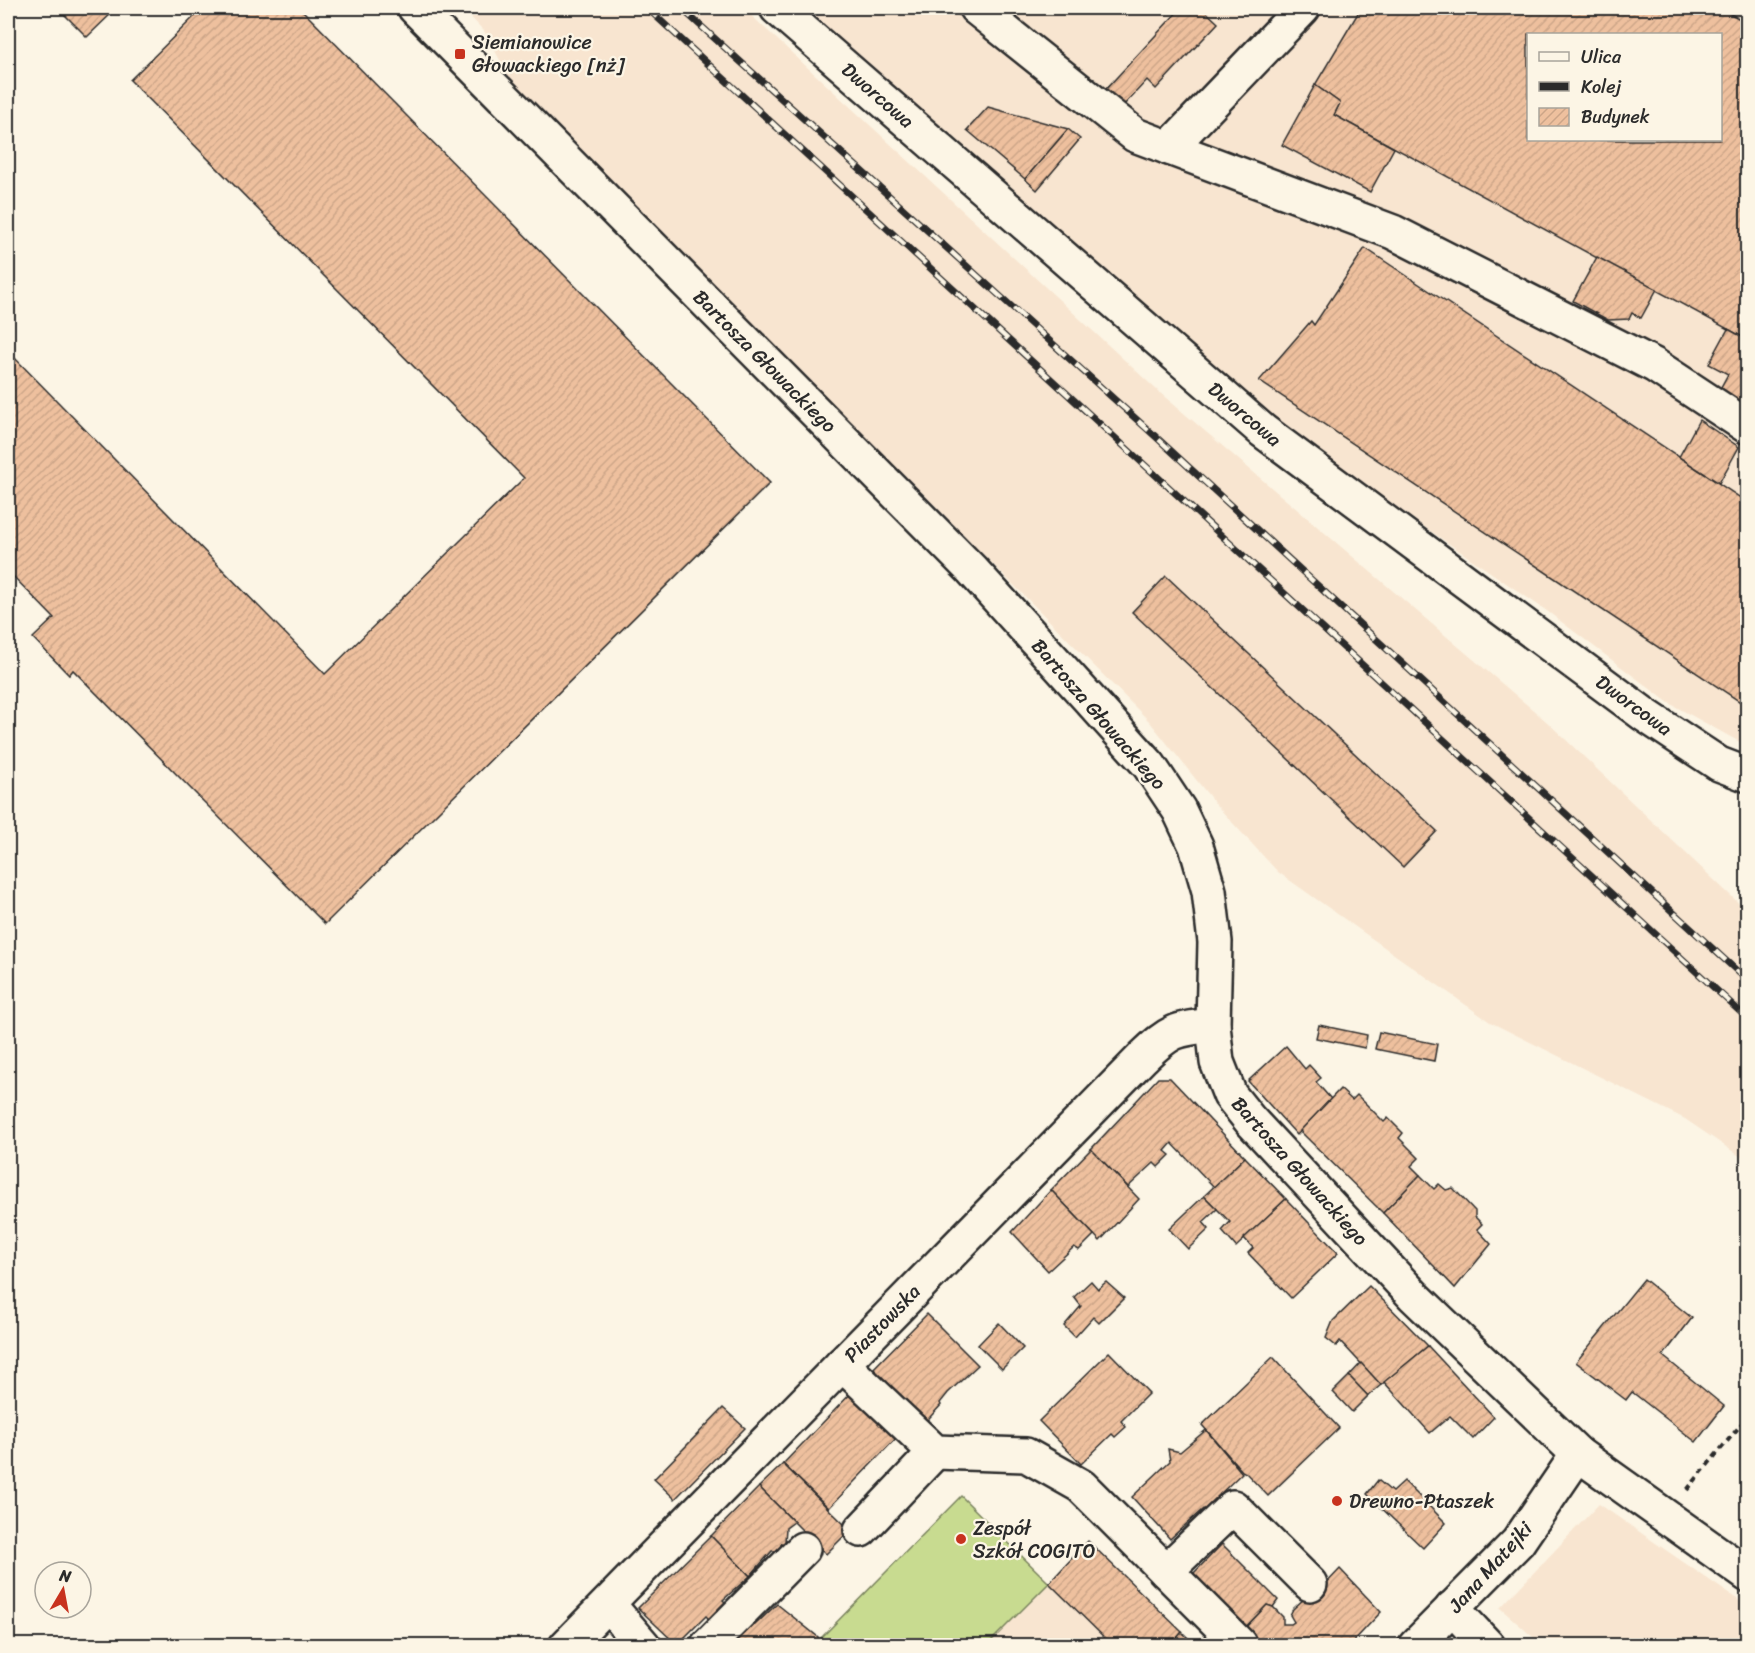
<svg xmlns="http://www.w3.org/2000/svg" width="1755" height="1653" font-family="Sriracha,sans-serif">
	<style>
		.built { fill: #f8e5d0; fill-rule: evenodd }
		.pitch { fill: #c8db90; stroke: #7a835e; stroke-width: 1.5 }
		.building { fill: url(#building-hatch); stroke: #2b2b2b; stroke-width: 1.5; fill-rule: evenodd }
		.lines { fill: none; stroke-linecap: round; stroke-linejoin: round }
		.minor-casing { stroke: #2b2b2b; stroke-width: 38 }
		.path { stroke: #2b2b2b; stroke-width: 4; stroke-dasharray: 6 4.5; stroke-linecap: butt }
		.minor { stroke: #fcf5e5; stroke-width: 33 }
		.rail-casing { stroke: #2b2b2b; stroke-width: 7 }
		.rail { stroke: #fcf5e5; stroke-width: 4.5; stroke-dasharray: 14; stroke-linecap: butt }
		.poi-dot { fill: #c8321e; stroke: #fcf5e5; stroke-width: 2 }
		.labels { text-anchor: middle; stroke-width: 4.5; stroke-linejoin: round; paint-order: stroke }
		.poi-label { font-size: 20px; fill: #2b2b2b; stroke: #fcf5e5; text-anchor: start }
		.street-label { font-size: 20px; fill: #2b2b2b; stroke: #fcf5e5 }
	</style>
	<defs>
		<pattern id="building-hatch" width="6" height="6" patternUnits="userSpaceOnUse" patternTransform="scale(1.5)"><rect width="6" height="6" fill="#eec09e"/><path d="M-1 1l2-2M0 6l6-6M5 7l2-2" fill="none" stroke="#cca588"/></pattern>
	</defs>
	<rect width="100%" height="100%" fill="#fcf5e5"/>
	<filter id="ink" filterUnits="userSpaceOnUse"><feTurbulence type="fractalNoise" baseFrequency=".0167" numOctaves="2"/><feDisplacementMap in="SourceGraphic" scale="12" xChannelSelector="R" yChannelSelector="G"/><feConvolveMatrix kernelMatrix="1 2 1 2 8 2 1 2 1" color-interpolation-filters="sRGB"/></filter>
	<g filter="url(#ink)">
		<g class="built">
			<polygon points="462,8 743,8 1159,392 1546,721 1747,911 1747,1161 1685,1119 1490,1022 1278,872 1218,807 1150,722 511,80 484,31"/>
			<path d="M802,8H1747V746L1669,703L1547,611L1276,425L972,160ZM1528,34H1720V140H1528Z"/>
			<polygon points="961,1496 1113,1645 828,1646 821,1638"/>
			<polygon points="1599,1504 1747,1606 1747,1645 1542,1645 1500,1608"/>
		</g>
		<polygon class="pitch" points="961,1496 1049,1583 987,1645 829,1646 821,1638"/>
		<g class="building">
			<polygon points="58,8 117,8 87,37"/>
			<polygon points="203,8 300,8 770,483 325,924 73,670 69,675 33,638 54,618 8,571 8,351 325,674 524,478 130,80"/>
			<polygon points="1181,8 1202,8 1218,23 1156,89 1147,80 1123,106 1105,90"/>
			<path d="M1361,8H1719L1748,23V340L1334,115L1340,103L1315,85ZM1528,34H1720V140H1528Z"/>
			<polygon points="1315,85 1340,103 1334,115 1394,148 1370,192 1282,145"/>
			<polygon points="988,107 1068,129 1025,179 967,130"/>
			<polygon points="1068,129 1080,139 1037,190 1025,179"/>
			<polygon points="1365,248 1748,503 1748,707 1259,381 1311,321 1314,325"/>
			<polygon points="1597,257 1657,289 1641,318 1632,313 1629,319 1608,320 1573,301"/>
			<polygon points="1728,329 1748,340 1748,418 1714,400 1728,374 1709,364"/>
			<polygon points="1699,420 1739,447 1719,483 1679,457"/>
			<polygon points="1166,576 1437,831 1403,867 1132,612"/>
			<polygon points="1319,1025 1367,1035 1365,1048 1316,1038"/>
			<polygon points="1379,1032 1437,1044 1434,1061 1375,1049"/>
			<polygon points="1286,1046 1305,1069 1309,1065 1321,1078 1316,1082 1331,1099 1297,1135 1248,1081"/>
			<polygon points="1158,1078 1170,1078 1245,1157 1214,1187 1172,1143 1165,1151 1170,1155 1158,1167 1154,1163 1128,1187 1091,1149"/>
			<polygon points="1340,1089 1352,1100 1357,1095 1384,1122 1388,1118 1403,1133 1399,1138 1419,1158 1411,1166 1420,1175 1383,1213 1300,1131"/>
			<polygon points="1091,1149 1139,1199 1100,1241 1051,1190"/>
			<polygon points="1245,1157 1286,1199 1236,1247 1222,1231 1230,1222 1204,1196"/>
			<polygon points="1420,1175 1434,1189 1439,1184 1446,1190 1453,1188 1475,1211 1475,1217 1482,1224 1477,1229 1491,1244 1455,1288 1383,1213"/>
			<polygon points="1051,1190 1094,1235 1079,1250 1074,1247 1048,1271 1012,1232"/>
			<polygon points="1204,1196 1217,1209 1203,1222 1209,1229 1188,1249 1169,1229"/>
			<polygon points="1286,1199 1338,1253 1291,1298 1248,1253 1253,1248 1244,1238"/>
			<polygon points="1644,1279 1692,1318 1663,1356 1724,1406 1696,1442 1632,1392 1626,1400 1576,1362"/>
			<polygon points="1091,1281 1098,1289 1106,1282 1124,1298 1099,1323 1093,1317 1075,1337 1064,1326 1081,1306 1074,1297"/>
			<polygon points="1369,1286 1428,1346 1381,1385 1340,1341 1336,1346 1326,1338 1333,1321"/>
			<polygon points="927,1314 978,1365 948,1393 940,1403 941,1405 920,1428 866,1376"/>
			<polygon points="999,1323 1023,1348 1002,1369 978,1345"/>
			<polygon points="1428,1346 1494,1417 1473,1439 1450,1416 1430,1433 1384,1382"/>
			<polygon points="1109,1352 1149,1393 1121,1421 1126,1427 1115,1437 1112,1434 1081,1464 1039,1421"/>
			<polygon points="1273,1357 1339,1428 1268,1496 1246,1473 1242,1471 1202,1425"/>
			<polygon points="1361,1363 1381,1385 1368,1396 1349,1376"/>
			<polygon points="1349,1376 1368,1396 1352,1412 1333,1392"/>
			<polygon points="857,1387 903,1431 829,1508 783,1464"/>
			<polygon points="723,1408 745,1428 675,1499 654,1479"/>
			<polygon points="1206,1430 1242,1473 1220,1494 1222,1497 1206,1513 1203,1509 1170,1539 1132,1497 1170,1461 1168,1449 1180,1452"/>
			<polygon points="783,1464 850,1530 826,1554 759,1487"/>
			<polygon points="1378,1480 1392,1492 1404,1481 1446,1523 1423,1548 1367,1494"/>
			<polygon points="759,1487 794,1522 786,1528 785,1542 781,1544 781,1551 772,1551 750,1576 711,1536"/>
			<polygon points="711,1536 750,1576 723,1600 727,1604 710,1620 706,1616 677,1645 638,1608"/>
			<polygon points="1088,1541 1182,1632 1170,1646 1113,1646 1049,1583"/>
			<polygon points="1222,1544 1278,1600 1273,1607 1267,1605 1245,1628 1192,1575"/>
			<polygon points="1340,1569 1381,1612 1349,1646 1263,1646 1245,1628 1267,1605 1273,1607 1283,1617 1283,1624 1291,1624 1294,1622 1290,1615 1293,1609 1319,1585 1322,1588"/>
			<polygon points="777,1604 818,1637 819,1643 817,1646 735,1646 732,1643 753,1623 755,1625"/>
			<polygon points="1182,1632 1196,1646 1170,1646"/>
		</g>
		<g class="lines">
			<g class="minor-casing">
				<g id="minor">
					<polyline points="415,8 972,570 1149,765 1179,810 1196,846 1209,891 1215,942 1213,1025 1217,1062 1230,1095 1250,1120 1413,1295 1578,1454 1748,1575"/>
					<polyline points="777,8 1263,431 1645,715 1719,764 1748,775"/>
					<polyline points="976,8 1135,135 1393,232 1654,365 1748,427"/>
					<polyline points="1169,148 1303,8"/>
					<polyline points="842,1364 935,1452 1026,1455 1081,1486 1239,1644"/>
					<polyline points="861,1530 935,1452"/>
					<polyline points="1166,1571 1233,1507 1310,1584"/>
					<polyline points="608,1604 644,1646"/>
					<polyline points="1452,1608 1488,1646"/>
					<path d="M566,1646L1143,1057C1170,1031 1175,1029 1213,1025"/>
					<polyline points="707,1646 803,1549"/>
					<polyline points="1415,1646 1518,1542 1578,1454"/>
				</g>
			</g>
			<polyline class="path" points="1687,1490 1748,1416"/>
			<use href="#minor" class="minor"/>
			<g class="rail-casing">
				<g id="rail">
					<polyline points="647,8 1748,1019"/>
					<polyline points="681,8 1155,436 1748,981"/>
				</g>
			</g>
			<use href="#rail" class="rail"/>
		</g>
	</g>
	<g class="poi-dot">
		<rect x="454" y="48" width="12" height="12" rx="3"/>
		<circle cx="1337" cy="1501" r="6"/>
		<circle cx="961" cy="1539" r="6"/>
	</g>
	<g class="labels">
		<g class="poi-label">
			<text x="472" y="49">Siemianowice<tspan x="472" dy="23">Głowackiego [nż]</tspan></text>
			<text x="1349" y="1508">Drewno-Ptaszek</text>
			<text x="973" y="1535">Zespół<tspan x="973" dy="23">Szkół COGITO</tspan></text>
		</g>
		<g class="street-label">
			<text transform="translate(878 95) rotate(41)" y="7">Dworcowa</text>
			<text transform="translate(765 361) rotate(45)" y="7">Bartosza Głowackiego</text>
			<text transform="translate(1245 414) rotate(40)" y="7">Dworcowa</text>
			<text transform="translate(1634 705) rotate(36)" y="7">Dworcowa</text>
			<text transform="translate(1099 714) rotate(49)" y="7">Bartosza Głowackiego</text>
			<text transform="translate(1300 1171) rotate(48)" y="7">Bartosza Głowackiego</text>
			<text transform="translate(882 1323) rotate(-46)" y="7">Piastowska</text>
			<text transform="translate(1490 1567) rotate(-48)" y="7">Jana Matejki</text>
		</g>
	</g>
	<rect width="1755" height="1653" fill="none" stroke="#fcf5e5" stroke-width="30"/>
	<rect x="15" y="15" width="1725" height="1623" fill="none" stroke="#2b2b2b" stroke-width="2" filter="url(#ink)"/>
	<rect x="1527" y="33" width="195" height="108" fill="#fcf5e5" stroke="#a8a49b" stroke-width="1.5"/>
	<rect x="1539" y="52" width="30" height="9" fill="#fcf5e5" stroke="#a8a49b" stroke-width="1.5"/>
	<text x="1581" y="63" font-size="18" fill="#2b2b2b">Ulica</text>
	<rect x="1539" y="82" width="30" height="9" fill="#2b2b2b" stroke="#a8a49b" stroke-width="1.5"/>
	<text x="1581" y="93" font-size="18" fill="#2b2b2b">Kolej</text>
	<rect x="1539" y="108" width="30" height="18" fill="url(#building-hatch)" stroke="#a8a49b" stroke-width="1.5"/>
	<text x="1581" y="123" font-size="18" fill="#2b2b2b">Budynek</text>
	<g transform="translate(63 1590) rotate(10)"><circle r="28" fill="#fcf5e5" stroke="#a8a49b" stroke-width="1.5"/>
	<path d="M0-4.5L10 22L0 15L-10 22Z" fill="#c8321e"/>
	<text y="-9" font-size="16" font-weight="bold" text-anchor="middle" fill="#2b2b2b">N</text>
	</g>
</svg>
